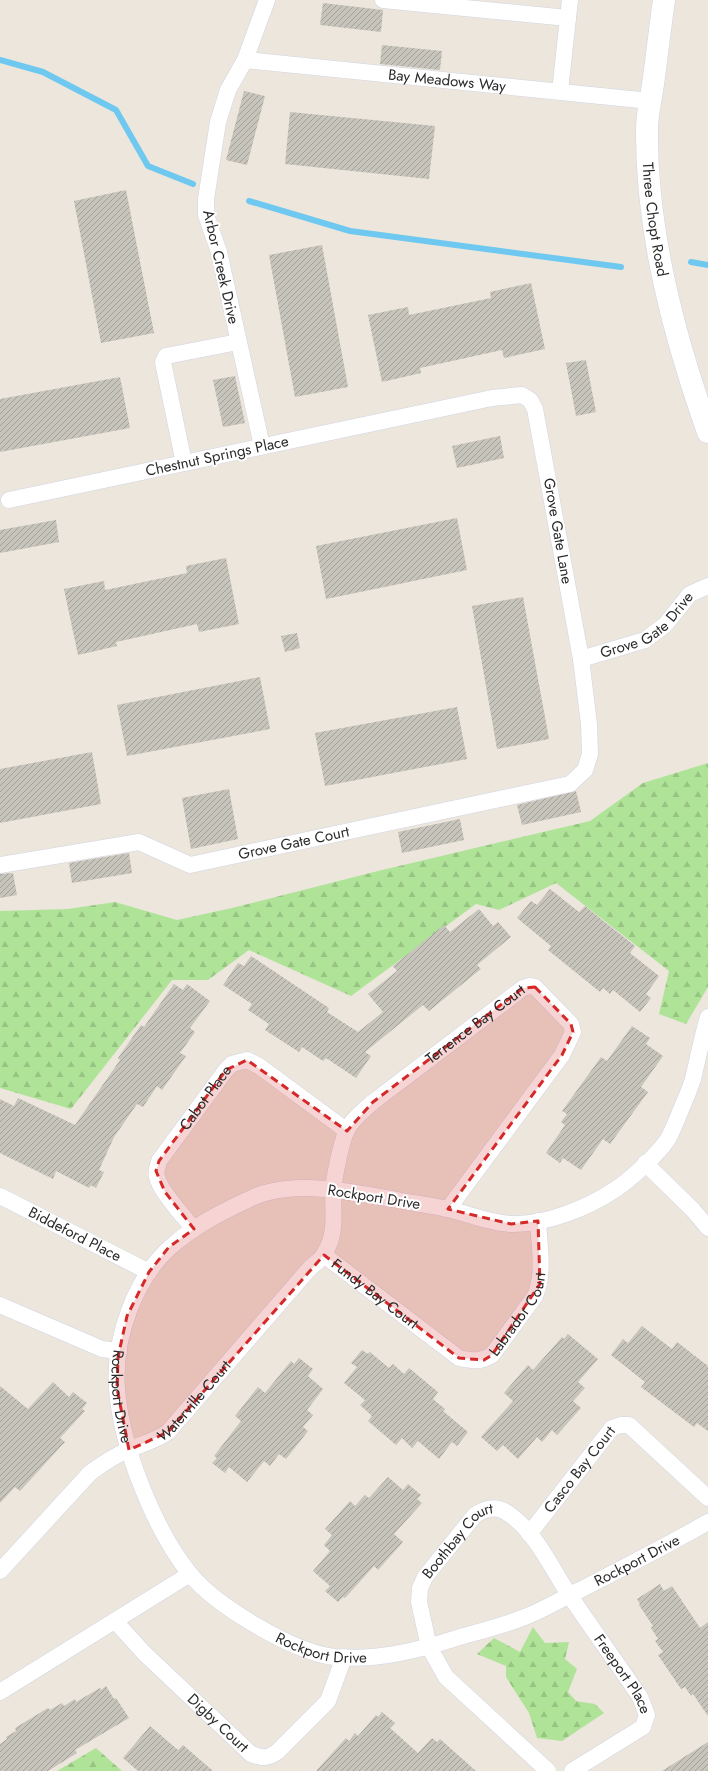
<svg xmlns="http://www.w3.org/2000/svg" width="708" height="1771" font-family="Jost,sans-serif">
	<style>
		.forest { fill: url(#forest-firs) }
		.lines { fill: none; stroke-linecap: round; stroke-linejoin: round }
		.stream { stroke: #6ec8ef; stroke-width: 6 }
		.building { fill: url(#building-hatch) }
		.minor-casing { stroke: #d1d4e3; stroke-width: 17 }
		.secondary-casing { stroke: #d1d4e3; stroke-width: 23 }
		.minor { stroke: #fff; stroke-width: 16 }
		.secondary { stroke: #fff; stroke-width: 22 }
		.marked { fill: #d62828; fill-opacity: 0.2; stroke: #d62828; stroke-width: 3; stroke-dasharray: 8 5; stroke-linejoin: round }
		.labels { text-anchor: middle; stroke-width: 4; stroke-linejoin: round; paint-order: stroke }
		.street-label { font-size: 15px; fill: #2a2a2a; stroke: #fff }
	</style>
	<defs>
		<pattern id="forest-firs" width="22" height="20" patternUnits="userSpaceOnUse"><rect width="22" height="20" fill="#afe398"/><path d="M5 1l3.5 6h-7zM16 11l3.5 6h-7z" fill="#97c383"/></pattern>
		<pattern id="building-hatch" width="6" height="6" patternUnits="userSpaceOnUse"><rect width="6" height="6" fill="#c7c4bb"/><path d="M-1 1l2-2M0 6l6-6M5 7l2-2" fill="none" stroke="#a29f98"/></pattern>
	</defs>
	<rect width="100%" height="100%" fill="#ece6dc"/>
	<g class="forest">
		<polygon points="708,763 708,987 686,1024 659,1014 669,971 556,883 499,910 476,904 351,996 249,950 208,980 172,980 71,1109 0,1088 0,911 68,909 115,902 177,920 232,908 378,871 590,821 643,783"/>
		<polygon points="533,1627 545,1643 569,1642 565,1659 577,1669 568,1692 576,1701 595,1704 604,1713 562,1741 537,1738 529,1713 506,1677 506,1666 477,1654 494,1638 520,1652"/>
		<polygon points="96,1748 122,1771 57,1771"/>
	</g>
	<g class="lines">
		<g class="stream">
			<polyline points="0,60 43,72 116,110 148,166 193,184"/>
			<polyline points="249,201 350,231 621,267"/>
			<polyline points="691,262 708,265"/>
		</g>
	</g>
	<g class="building">
		<polygon points="323,3 383,10 381,32 320,25"/>
		<polygon points="382,45 442,51 440,70 380,64"/>
		<polygon points="244,91 265,96 247,165 226,160"/>
		<polygon points="290,112 435,126 429,179 285,164"/>
		<polygon points="126,190 154,333 101,343 74,201"/>
		<polygon points="322,245 348,387 295,397 269,255"/>
		<polygon points="531,283 545,349 504,358 502,350 420,368 421,373 382,382 368,315 408,307 409,315 491,298 490,292"/>
		<polygon points="586,360 596,412 576,416 566,363"/>
		<polygon points="235,376 245,423 223,427 213,380"/>
		<polygon points="120,377 130,428 0,452 0,399"/>
		<polygon points="500,436 504,458 457,468 452,446"/>
		<polygon points="457,518 467,570 326,599 316,546"/>
		<polygon points="56,520 59,542 0,553 0,530"/>
		<polygon points="226,558 239,624 199,632 197,624 116,642 117,646 78,655 64,589 104,581 105,590 187,573 186,566"/>
		<polygon points="523,597 549,739 497,749 472,606"/>
		<polygon points="297,633 300,648 285,652 281,636"/>
		<polygon points="260,677 270,729 127,756 117,705"/>
		<polygon points="457,707 467,759 325,786 315,733"/>
		<polygon points="92,752 101,804 0,823 0,769"/>
		<polygon points="229,789 238,839 191,849 182,798"/>
		<polygon points="576,791 581,812 522,825 517,805"/>
		<polygon points="460,819 464,840 402,853 398,832"/>
		<polygon points="129,853 132,873 72,883 69,863"/>
		<polygon points="13,873 17,895 0,898 0,874"/>
		<polygon points="550,889 579,912 585,906 601,919 635,946 630,953 659,976 646,994 651,998 640,1012 613,990 610,994 603,988 600,992 548,950 551,946 517,918 531,901 537,905"/>
		<polygon points="479,909 493,926 498,922 511,937 477,965 481,969 429,1011 423,1005 365,1052 371,1056 356,1078 326,1058 323,1061 302,1047 299,1052 265,1030 269,1024 248,1010 252,1004 223,985 238,963 244,966 251,956 329,1008 327,1012 358,1032 383,1012 368,994 397,971 393,966 444,925 450,932"/>
		<polygon points="174,984 183,990 187,984 210,1001 190,1028 195,1032 180,1053 186,1056 162,1090 157,1086 143,1107 137,1104 114,1137 99,1170 104,1172 96,1188 91,1185 89,1188 56,1171 53,1179 0,1153 0,1099 14,1106 18,1098 75,1125 120,1060 118,1058 141,1025 144,1027"/>
		<polygon points="632,1026 650,1038 646,1044 663,1056 641,1087 648,1092 610,1144 603,1139 581,1170 563,1158 560,1163 546,1153 565,1125 561,1122 567,1114 562,1111 601,1057 607,1061"/>
		<polygon points="642,1326 672,1349 677,1342 708,1366 708,1431 697,1423 694,1427 641,1387 645,1382 611,1355 623,1339 628,1343"/>
		<polygon points="568,1334 598,1359 578,1382 585,1388 573,1401 581,1408 557,1435 552,1430 542,1442 537,1437 518,1459 503,1445 497,1451 481,1437 513,1401 504,1393 528,1365 533,1370 562,1337 564,1339"/>
		<polygon points="362,1350 368,1354 370,1352 389,1368 393,1364 404,1374 409,1368 438,1392 433,1399 445,1409 443,1411 468,1432 457,1446 452,1442 439,1459 418,1441 412,1448 402,1438 396,1445 368,1421 372,1416 360,1405 365,1400 344,1383 357,1367 351,1363"/>
		<polygon points="299,1358 313,1369 308,1376 323,1389 307,1410 313,1415 303,1427 308,1431 286,1459 279,1454 270,1466 264,1461 247,1482 229,1467 225,1473 212,1463 217,1458 214,1456 241,1421 235,1416 258,1387 265,1393 291,1361 294,1364"/>
		<polygon points="53,1382 69,1397 73,1392 87,1403 82,1409 85,1411 60,1438 65,1442 20,1491 15,1487 0,1503 0,1386 28,1409"/>
		<polygon points="388,1477 403,1490 408,1484 421,1495 417,1499 422,1503 394,1534 403,1542 378,1570 374,1566 345,1598 343,1597 338,1602 325,1591 330,1586 313,1571 330,1551 324,1545 332,1535 325,1529 350,1501 355,1506 365,1495 369,1498"/>
		<polygon points="660,1584 664,1591 672,1586 700,1628 708,1622 708,1716 693,1694 691,1696 685,1687 681,1689 658,1655 663,1652 655,1641 658,1639 651,1628 653,1626 639,1605 640,1604 637,1599"/>
		<polygon points="106,1686 114,1699 116,1698 129,1718 75,1750 77,1753 48,1771 0,1771 0,1744 7,1739 6,1737 16,1731 15,1728 48,1708 50,1710 62,1703 64,1706 75,1699 76,1702 100,1688 101,1690"/>
		<polygon points="382,1712 395,1723 390,1728 418,1753 432,1738 437,1742 440,1739 476,1771 316,1771 346,1738 349,1741 355,1733 358,1736 376,1715 378,1717"/>
		<polygon points="150,1726 178,1750 183,1745 213,1771 138,1771 123,1758"/>
		<polygon points="708,1742 708,1771 662,1771"/>
	</g>
	<g class="lines">
		<g class="minor-casing">
			<g id="minor">
				<polyline points="383,0 568,18"/>
				<path id="s1" d="M245,60L650,101"/>
				<polyline points="560,91 570,0"/>
				<polyline points="262,446 219,252 206,215 206,199 218,122 228,90 245,60 267,0"/>
				<polyline points="184,463 163,362 166,356 238,342"/>
				<path id="s2" d="M581,659L645,640L665,625L690,594L708,586"/>
				<path id="s3" d="M0,865L139,842L190,865L570,784L585,770L590,754L589,724L581,659L535,409L530,400L522,395L492,398L9,500"/>
				<path id="s4" d="M708,1017C702,1037 698,1058 693,1079C689,1092 683,1104 678,1117C675,1124 672,1132 668,1139C658,1154 631,1179 616,1189C588,1208 545,1225 511,1224C489,1223 469,1214 448,1209C430,1205 411,1203 392,1199C351,1192 306,1182 265,1193C257,1195 250,1199 243,1202C218,1214 195,1226 174,1244C135,1276 113,1339 117,1389C121,1446 154,1529 190,1574C216,1606 293,1652 334,1657C377,1661 420,1650 460,1637C481,1631 502,1626 522,1618C542,1611 561,1599 580,1590C623,1568 666,1546 708,1522"/>
				<polyline points="645,1163 693,1210 708,1228"/>
				<path id="s5" d="M0,1196L149,1272"/>
				<path id="s6" d="M194,1229C184,1217 160,1191 157,1177C155,1171 158,1167 159,1161L226,1070L232,1064L247,1060L259,1066L347,1131"/>
				<path id="s7" d="M324,1255L459,1358C472,1361 481,1362 492,1355L535,1296C545,1273 539,1245 538,1221"/>
				<polyline points="0,1305 102,1349 119,1351"/>
				<path id="s8" d="M529,1534L612,1428L621,1425H629L708,1498"/>
				<path id="s9" d="M0,1571L90,1473C102,1464 114,1456 128,1450C142,1444 155,1441 168,1432L309,1269C314,1264 321,1260 324,1254C337,1235 333,1212 333,1191C334,1177 341,1144 346,1132C351,1120 364,1110 373,1102L523,988L529,986L535,987L571,1024L573,1032L562,1055L448,1209"/>
				<path id="s10" d="M115,1621L144,1653L251,1754C262,1758 267,1759 277,1752L328,1701L344,1657"/>
				<polyline points="0,1692 190,1574"/>
				<path id="s11" d="M548,1771L446,1677L429,1647L419,1602L420,1588L425,1577L475,1515C484,1509 495,1505 506,1512C536,1531 551,1568 570,1596C593,1630 617,1663 640,1697L647,1715L643,1727L572,1771"/>
			</g>
		</g>
		<g class="secondary-casing">
			<g id="secondary">
				<path id="s12" d="M664,0C660,28 657,56 653,84C651,99 647,114 647,129C646,231 674,336 708,432"/>
			</g>
		</g>
		<use href="#minor" class="minor"/>
		<use href="#secondary" class="secondary"/>
	</g>
	<path class="marked" d="M535,987L571,1024L573,1032L562,1055L448,1209L511,1224L538,1221L540,1284L492,1355L484,1360L459,1358L324,1255L168,1432L129,1450L117,1388L118,1357L127,1316L149,1272L169,1247L194,1229L165,1192L156,1171L159,1161L226,1070L247,1060L347,1131L373,1102L523,988Z"/>
	<g class="labels">
		<g class="street-label">
			<text dy="5" stroke="none"><textPath href="#s1" startOffset="203">Bay Meadows Way</textPath></text>
			<text dy="5" stroke="none"><textPath href="#s12" startOffset="221">Three Chopt Road</textPath></text>
			<text transform="translate(221 267) rotate(77)" y="5">Arbor Creek Drive</text>
			<text transform="translate(217 456) rotate(-12)" y="5">Chestnut Springs Place</text>
			<text transform="translate(558 531) rotate(80)" y="5">Grove Gate Lane</text>
			<text dy="5" stroke="none"><textPath href="#s2" startOffset="76">Grove Gate Drive</textPath></text>
			<text dy="5" stroke="none"><textPath href="#s3" startOffset="303">Grove Gate Court</textPath></text>
			<text dy="5" stroke="none"><textPath href="#s9" startOffset="753">Terrence Bay Court</textPath></text>
			<text dy="5" stroke="none"><textPath href="#s6" startOffset="159">Cabot Place</textPath></text>
			<text transform="translate(374 1197) rotate(9)" y="5">Rockport Drive</text>
			<text dy="5" stroke="none"><textPath href="#s5" startOffset="84">Biddeford Place</textPath></text>
			<text dy="5" stroke="none"><textPath href="#s7" startOffset="64">Fundy Bay Court</textPath></text>
			<text dy="5" stroke="none"><textPath href="#s7" startOffset="253">Labrador Court</textPath></text>
			<text dy="5" stroke="none"><textPath href="#s4" startOffset="837">Rockport Drive</textPath></text>
			<text dy="5" stroke="none"><textPath href="#s9" startOffset="262">Waterville Court</textPath></text>
			<text dy="5" stroke="none"><textPath href="#s8" startOffset="82">Casco Bay Court</textPath></text>
			<text dy="5" stroke="none"><textPath href="#s11" startOffset="295">Boothbay Court</textPath></text>
			<text dy="5" stroke="none"><textPath href="#s4" startOffset="1521">Rockport Drive</textPath></text>
			<text dy="5" stroke="none"><textPath href="#s4" startOffset="1185">Rockport Drive</textPath></text>
			<text dy="5" stroke="none"><textPath href="#s11" startOffset="559">Freeport Place</textPath></text>
			<text dy="5" stroke="none"><textPath href="#s10" startOffset="145">Digby Court</textPath></text>
		</g>
	</g>
</svg>
